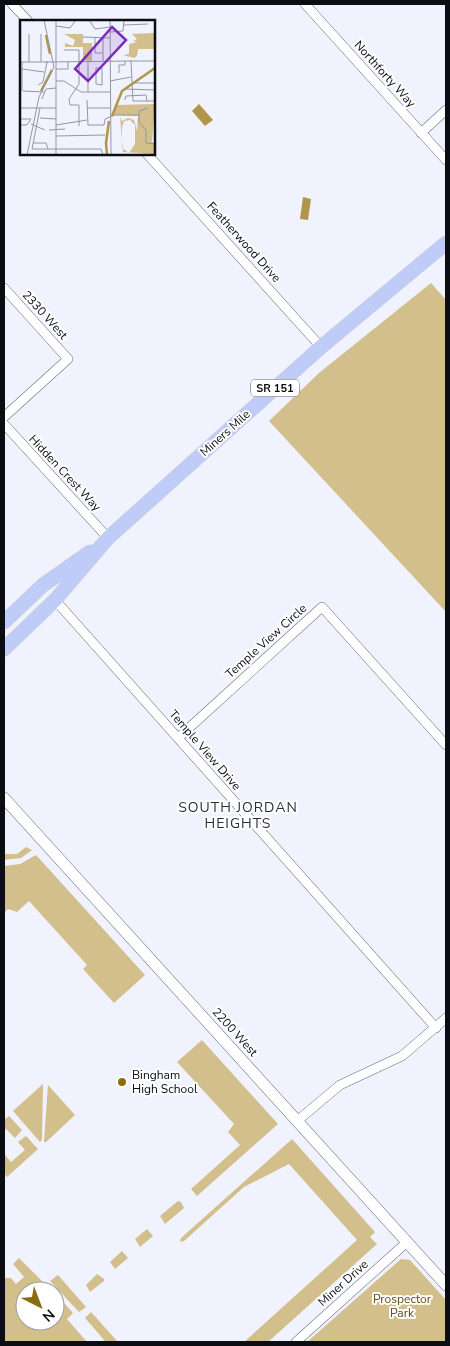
<svg xmlns="http://www.w3.org/2000/svg" width="450" height="1346" font-family="'Nunito Sans',sans-serif">
	<style>
		.green { fill: #d3bf8b }
		.water { fill: #b0954a }
		.lines { fill: none; stroke-linecap: round; stroke-linejoin: round }
		.minor-casing { stroke: #676d7b; stroke-width: 10 }
		.tertiary-casing { stroke: #676d7b; stroke-width: 12 }
		.primary-casing { stroke: #d3d3d4; stroke-width: 15 }
		.minor { stroke: #fff; stroke-width: 9 }
		.tertiary { stroke: #fff; stroke-width: 11 }
		.primary { stroke: #beccf7; stroke-width: 14 }
		.poi-dot { fill: #8a6d0e; stroke: #fff; stroke-width: 2 }
		.labels { text-anchor: middle; stroke-width: 4; stroke-linejoin: round; paint-order: stroke }
		.shield { fill: #fff; stroke: #545659; stroke-width: 1 }
		.shield-label { font-size: 11px; font-weight: bold; fill: #0b0d12 }
		.street-label { font-size: 12px; fill: #0b0d12; stroke: #fff }
		.poi-label { font-size: 12px; fill: #0b0d12; stroke: #fff; text-anchor: start }
		.park-label { font-size: 12px; fill: #5f4b10; stroke: #fff }
		.neighbourhood-label { font-size: 14px; letter-spacing: 1px; fill: #292e3a; stroke: #fff }
		.inset-river { fill: none; stroke: #b0954a; stroke-width: 2.5 }
		.inset-road { fill: none; stroke: #9497a0; stroke-width: 1 }
		.view { fill: #7b2cbf; fill-opacity: 0.15; stroke: #7b2cbf; stroke-width: 2.5 }
		.inset-edge { fill: none; stroke: #0b0d12; stroke-width: 2.5 }
	</style>
	<rect width="100%" height="100%" fill="#f0f3fe"/>
	<g class="green">
		<polygon points="431,283 446,300 446,612 269,421 319,373"/>
		<polygon points="26,847 32,850 21,858 4,860 4,854 17,854"/>
		<polygon points="36,855 145,975 114,1003 83,969 87,965 29,901 17,912 8,909 4,913 4,866 20,864"/>
		<polygon points="202,1040 278,1124 197,1196 191,1189 240,1145 228,1132 234,1124 177,1062"/>
		<polygon points="43,1084 42,1140 40,1142 13,1111"/>
		<polygon points="48,1085 75,1115 45,1143 44,1141"/>
		<polygon points="9,1116 22,1130 15,1138 6,1129 4,1131 4,1120"/>
		<polygon points="26,1136 38,1149 7,1177 4,1173 4,1154 11,1162 25,1150 18,1142"/>
		<polygon points="292,1139 375,1232 370,1237 377,1244 268,1342 244,1342 357,1240 289,1164 244,1187 184,1241 180,1242 181,1238"/>
		<polygon points="178,1201 181,1202 184,1208 165,1224 160,1216"/>
		<polygon points="147,1229 153,1236 140,1247 135,1239"/>
		<polygon points="122,1251 128,1258 115,1269 110,1262"/>
		<polygon points="19,1258 52,1291 25,1291 25,1321 55,1321 55,1293 73,1313 67,1319 87,1342 4,1342 4,1278 11,1278 16,1284 24,1277 13,1264"/>
		<polygon points="401,1259 410,1260 446,1300 446,1342 307,1342"/>
		<polygon points="97,1274 104,1279 104,1281 90,1292 86,1285"/>
		<polygon points="58,1275 86,1307 79,1312 50,1281"/>
		<polygon points="91,1312 118,1342 105,1341 85,1318"/>
	</g>
	<g class="water">
		<polygon points="199,104 213,120 205,126 192,111"/>
		<polygon points="303,197 311,199 308,220 300,219"/>
	</g>
	<g class="lines">
		<g class="minor-casing">
			<g id="minor">
				<polyline points="12,4 28,21"/>
				<polyline points="305,4 446,160"/>
				<polyline points="421,133 446,110"/>
				<polyline points="147,154 321,347"/>
				<polyline points="4,288 68,359 4,417"/>
				<polyline points="4,424 108,538"/>
				<polyline points="55,600 436,1028"/>
				<polyline points="178,738 322,607 446,745"/>
				<polyline points="297,1121 340,1085 402,1056 446,1018"/>
				<polyline points="296,1342 407,1242"/>
			</g>
		</g>
		<g class="tertiary-casing">
			<polyline id="tertiary" points="4,798 446,1285"/>
		</g>
		<g class="primary-casing">
			<g id="primary">
				<polyline points="4,622 43,585 90,552"/>
				<polyline points="4,649 55,600 108,538 321,347 446,243"/>
			</g>
		</g>
		<use href="#minor" class="minor"/>
		<use href="#tertiary" class="tertiary"/>
		<use href="#primary" class="primary"/>
	</g>
	<circle class="poi-dot" cx="122" cy="1082" r="5"/>
	<g class="labels">
		<rect class="shield" x="251" y="379.5" width="48" height="17" rx="4"/>
		<g class="shield-label">
			<text x="275" y="392">SR 151</text>
		</g>
		<g class="street-label">
			<text transform="translate(385 74) rotate(48)" y="4">Northforty Way</text>
			<text transform="translate(244 242) rotate(48)" y="4">Featherwood Drive</text>
			<text transform="translate(45 315) rotate(48)" y="4">2330 West</text>
			<text transform="translate(225 433) rotate(-42)" y="4">Miners Mile</text>
			<text transform="translate(65 473) rotate(47)" y="4">Hidden Crest Way</text>
			<text transform="translate(266 641) rotate(-42)" y="4">Temple View Circle</text>
			<text transform="translate(205 750) rotate(49)" y="4">Temple View Drive</text>
			<text transform="translate(235 1032) rotate(48)" y="4">2200 West</text>
			<text transform="translate(343 1283) rotate(-42)" y="4">Miner Drive</text>
		</g>
		<g class="poi-label">
			<text x="132" y="1079">Bingham<tspan x="132" dy="14">High School</tspan></text>
		</g>
		<g class="park-label">
			<text x="402" y="1303">Prospector<tspan x="402" dy="14">Park</tspan></text>
		</g>
		<g class="neighbourhood-label">
			<text x="238" y="812">SOUTH JORDAN<tspan x="238" dy="16">HEIGHTS</tspan></text>
		</g>
	</g>
	<g transform="translate(20 20)">
		<rect width="135" height="135" fill="#f0f3fe"/>
		<path d="M134,13L135,29H118L117,36L114,38L103,35L109,34V24L117,22L113,21L117,19L112,14ZM44,14H63V23H72V41L63,40V27H45V23L53,26L55,20ZM135,84L132,122L135,123V134L103,132L100,97L102,101L108,98L114,100L117,111L118,96L93,95L96,85ZM110,100L115,105V124L109,133L102,128V107L104,101Z" fill="#d3bf8b" fill-rule="evenodd"/>
		<path class="inset-river" d="M26,15L30,34M21,71L32,50M92,96L102,71L135,48M87,135L86,123L89,101"/>
		<path class="inset-road" d="M36,0V135M69,0L75,9L90,7M90,0L91,135M104,5L128,4M36,6L50,8L56,0M90,12L103,11L104,0M9,14V42M63,17L90,18M75,18V33H83M44,30H59V64L49,79M68,41V72M83,41V17M110,41H135M111,41L113,81H135M0,42H28M21,42V14M26,42L111,41M76,48H82V65L76,64ZM2,49L24,52M36,49H48V42M99,53V45H105V41M36,61H44L61,72H90M90,61L111,57M114,63H135M18,65L23,62L27,42M106,69L135,70M2,71V42M3,71L24,72M22,79L26,69L36,68M49,79L50,85H59V106M67,80L68,105H84L85,99L95,95H118M105,80L106,76L126,75L127,81M0,88H36M20,88L12,129H81L83,135M67,88H90M128,88L119,91V102L126,110V123L135,124M20,98L36,99M11,104L25,110M0,105H7L11,99H1M36,105L67,100M29,110L45,109M36,116L85,115M13,123H26L28,129M7,135L19,77L34,47L24,0"/>
		<path class="view" d="M92,7L106,20L68,61L55,49Z"/>
		<rect width="135" height="135" class="inset-edge"/>
	</g>
	<rect width="450" height="1346" fill="none" stroke="#0b0d12" stroke-width="10"/>
	<g transform="translate(40 1306) rotate(138)"><circle r="24" fill="#ffffff" stroke="#9d9ea0"/>
	<path d="M0-4L9 19L0 12L-9 19Z" fill="#8a6d0e"/>
	<text y="-8" font-size="14" font-weight="bold" text-anchor="middle" fill="#0b0d12">N</text>
	</g>
</svg>
